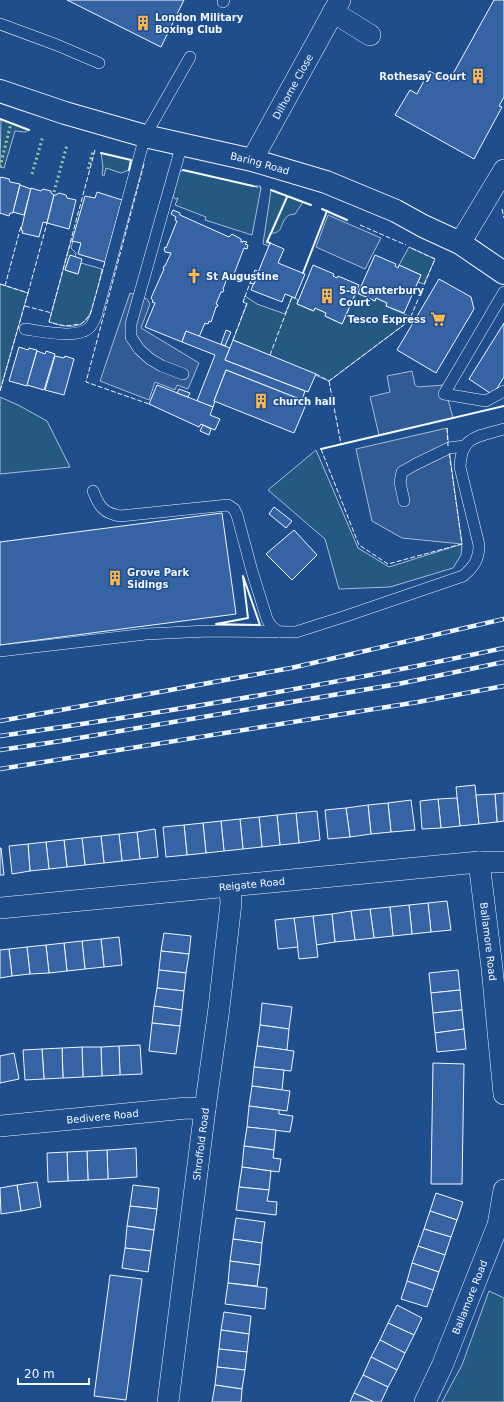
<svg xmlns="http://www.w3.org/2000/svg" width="504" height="1402" font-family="'DejaVu Sans',sans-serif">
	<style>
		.green { fill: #245a82; stroke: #a8bbd7 }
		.parking { fill: #305b95; stroke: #a8bbd7 }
		.building { fill: #3563a3; stroke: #f2f6ff }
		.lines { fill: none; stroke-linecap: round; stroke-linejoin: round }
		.service-casing { stroke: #f2f6ff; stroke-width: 12 }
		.minor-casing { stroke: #f2f6ff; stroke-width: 22 }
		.primary-casing { stroke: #f2f6ff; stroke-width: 24 }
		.service { stroke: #1f4e8c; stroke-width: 11 }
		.minor { stroke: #1f4e8c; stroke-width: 21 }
		.primary { stroke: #1f4e8c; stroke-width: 22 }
		.rail-casing { stroke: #f2f6ff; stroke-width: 4.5 }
		.rail { stroke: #1f4e8c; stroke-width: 3; stroke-dasharray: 9; stroke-linecap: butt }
		.hedge { stroke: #97c8a6; stroke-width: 3; stroke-dasharray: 2 3; stroke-linecap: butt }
		.fence { stroke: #f2f6ff; stroke-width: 1; stroke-dasharray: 5 2; stroke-linecap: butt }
		.wall { stroke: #f2f6ff; stroke-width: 2 }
		.labels { text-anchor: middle; stroke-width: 3; stroke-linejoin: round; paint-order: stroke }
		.poi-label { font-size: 10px; font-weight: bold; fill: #f2f6ff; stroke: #1f4e8c; text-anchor: start }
		.street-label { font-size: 10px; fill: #f2f6ff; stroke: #1f4e8c }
	</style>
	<rect width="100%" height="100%" fill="#1f4e8c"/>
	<g class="green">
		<polygon points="1,119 29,130 25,132 15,131 4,168 0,167"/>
		<polygon points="101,153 131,160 129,170 121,173 106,168 104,176 102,175 103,167"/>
		<polygon points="183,170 253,186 260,186 261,188 252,235 205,220 206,217 175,205 178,198 175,199 173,196 178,173"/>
		<path d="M271,190L303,202L295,214C277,215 287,235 270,233L267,241L270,243L269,246L263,244Z"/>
		<path d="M71,241H73L71,248L76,253L75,257L70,256L65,270L77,274L81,263L102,269C99,283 94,318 81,324C71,329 59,325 49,322Z"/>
		<polygon points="409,247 435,259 424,284 418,282 421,275 399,265"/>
		<polygon points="0,284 28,293 0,391"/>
		<polygon points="356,293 375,301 376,298 387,303 386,306 411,317 409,321 329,381 233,340 247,304 243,302 245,296 257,304 285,314 292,297 298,300 297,304 313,311 315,308 326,313 325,316 342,324"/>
		<polygon points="0,397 18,405 47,421 70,467 0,474"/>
		<polygon points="316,450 358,548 389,567 462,544 461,555 453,568 390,587 339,589 325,539 268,490"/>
		<polygon points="489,1291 504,1298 504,1402 442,1402 462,1365"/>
	</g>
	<g class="parking">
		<polygon points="328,215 381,238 365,269 316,247"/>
		<polygon points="130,293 147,299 150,304 141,328 199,363 188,389 177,385 175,390 155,382 149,400 100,381"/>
		<polygon points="412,371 415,385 418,387 444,385 453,418 379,435 370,397 390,392 387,376"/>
		<polygon points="447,428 449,449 462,544 402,538 372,521 356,449"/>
	</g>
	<g class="building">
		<polygon points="67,0 184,0 161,47"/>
		<polygon points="494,0 504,0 504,97 499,106 502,107 474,159 395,115 410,90 417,94 429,71 449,81"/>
		<polygon points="1,177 9,179 10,182 20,184 13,213 10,213 9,216 0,213 0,178"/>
		<polygon points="20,185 31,189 24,215 13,212"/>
		<polygon points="31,188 41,191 43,189 51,191 51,193 54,195 47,223 43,222 39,237 22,233 23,231 21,230"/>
		<polygon points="97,192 122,200 105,262 78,254 81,243 72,241 85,196 95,198"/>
		<polygon points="59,193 66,195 67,198 76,200 69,229 47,223 54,195 56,195"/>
		<polygon points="173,210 180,213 180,215 229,237 232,234 241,239 241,242 243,242 243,241 247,242 245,244 248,245 247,249 244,248 234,274 236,275 235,278 233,277 232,280 228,278 228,276 223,289 224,290 223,292 221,292 216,304 218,305 217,307 216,307 211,322 209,321 208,324 205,323 199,337 186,331 182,342 145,327 155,303 152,302 153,301 151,298 164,269 163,268 164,266 165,266 171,253 165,252 165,251 164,250 165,247 166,248 177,221 175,220 176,217 171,214"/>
		<polygon points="270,243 284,249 278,263 305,274 295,298 285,294 282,302 251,290"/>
		<polygon points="70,255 82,259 78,274 65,270"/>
		<polygon points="375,255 396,264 395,266 398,268 399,265 421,275 404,313 386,306 387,303 376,298 375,301 358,293"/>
		<polygon points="313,265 334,274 333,276 337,278 338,276 359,285 342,324 325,316 326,313 315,308 314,311 297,304"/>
		<polygon points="255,270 259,272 254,284 250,283"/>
		<polygon points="439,279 471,297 474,309 436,373 397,350"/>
		<polygon points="504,323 504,377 493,395 469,379"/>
		<polygon points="226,330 231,332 225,346 221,344"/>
		<polygon points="186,331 230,348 225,360 305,391 302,400 226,370 214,401 215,401 213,407 197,401 215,355 182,342"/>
		<polygon points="233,340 316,374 308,392 225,360"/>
		<polygon points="19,347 28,350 29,348 37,350 27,386 9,381"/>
		<polygon points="37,351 45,354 46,351 55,354 44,390 27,385"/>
		<polygon points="55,356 64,358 65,356 74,359 64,395 45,390"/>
		<polygon points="226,370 307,402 294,433 214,401"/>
		<polygon points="157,385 213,407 210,415 220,419 215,430 201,424 199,427 149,404"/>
		<polygon points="179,389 190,393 188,397 177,393"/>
		<polygon points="203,425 211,429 209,435 200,431"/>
		<polygon points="274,507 292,521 286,528 269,514"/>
		<polygon points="222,513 236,614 0,645 0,542"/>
		<polygon points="294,530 317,555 292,580 266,554"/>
		<polygon points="475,785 479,824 460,826 456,787"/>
		<polygon points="504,793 504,821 497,822 495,794"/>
		<polygon points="495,794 497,822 479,824 476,795"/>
		<polygon points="457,798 460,826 441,828 438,799"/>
		<polygon points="438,799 441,828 422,829 420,801"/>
		<polygon points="411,800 415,830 391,832 388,803"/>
		<polygon points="388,803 391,832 371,834 368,805"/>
		<polygon points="368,805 371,834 350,837 346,808"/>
		<polygon points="346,808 350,837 328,839 325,810"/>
		<polygon points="317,811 320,840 299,843 296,813"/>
		<polygon points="296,813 299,843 280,845 277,815"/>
		<polygon points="277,815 280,845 262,847 259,817"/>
		<polygon points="259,817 262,847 243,849 240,819"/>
		<polygon points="240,819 243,849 224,851 221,821"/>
		<polygon points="221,821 224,851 206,853 203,823"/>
		<polygon points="203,823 206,853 187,855 184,825"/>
		<polygon points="184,825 187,855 166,857 163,827"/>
		<polygon points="155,829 158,857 140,859 137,832"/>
		<polygon points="137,832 140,859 122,861 119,834"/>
		<polygon points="119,834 122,861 104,863 101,836"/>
		<polygon points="101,836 104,863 85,865 82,838"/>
		<polygon points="82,838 85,865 67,867 64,840"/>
		<polygon points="64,840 67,867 49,869 46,842"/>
		<polygon points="46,842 49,869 30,871 28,844"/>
		<polygon points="28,844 30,871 12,874 9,846"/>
		<polygon points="0,848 1,848 4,875 0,875"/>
		<polygon points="447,901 451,930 431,932 428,903"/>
		<polygon points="428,903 431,932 412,934 409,905"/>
		<polygon points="409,905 412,934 393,936 390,907"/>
		<polygon points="390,907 393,936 374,938 370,909"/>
		<polygon points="370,909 374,938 355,940 351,911"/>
		<polygon points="351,911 355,940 335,942 332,914"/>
		<polygon points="332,914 335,942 316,945 313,916"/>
		<polygon points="313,916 318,957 299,959 294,918"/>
		<polygon points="294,918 298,947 278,949 275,920"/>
		<polygon points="164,933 191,936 189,954 161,951"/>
		<polygon points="119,937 122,965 104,967 101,939"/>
		<polygon points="101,939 104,967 85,969 82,941"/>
		<polygon points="82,941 85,969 67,971 64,943"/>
		<polygon points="64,943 67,971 49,973 46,945"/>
		<polygon points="46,945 49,973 30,974 27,947"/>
		<polygon points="27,947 30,974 12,976 9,949"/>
		<polygon points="9,949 12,976 0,978 0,950"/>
		<polygon points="161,951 189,954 186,973 159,970"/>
		<polygon points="159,970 186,973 184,991 157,988"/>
		<polygon points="458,970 460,990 431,993 429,973"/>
		<polygon points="157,988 184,991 182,1010 154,1006"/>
		<polygon points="460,990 462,1010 433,1013 431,993"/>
		<polygon points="262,1003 292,1007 289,1029 260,1025"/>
		<polygon points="154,1006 182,1010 180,1026 152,1023"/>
		<polygon points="462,1010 464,1029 435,1033 433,1013"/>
		<polygon points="152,1023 180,1026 176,1054 149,1051"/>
		<polygon points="260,1025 289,1029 287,1050 257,1046"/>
		<polygon points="464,1029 466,1049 437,1052 435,1033"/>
		<polygon points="140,1045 142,1074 120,1075 119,1046"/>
		<polygon points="119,1046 120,1075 102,1076 101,1047"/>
		<polygon points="257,1046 294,1051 291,1071 254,1067"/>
		<polygon points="82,1047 101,1047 102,1076 83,1077"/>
		<polygon points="82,1047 83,1077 63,1078 62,1048"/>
		<polygon points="62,1048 63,1078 44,1079 42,1049"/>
		<polygon points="42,1049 44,1079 25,1080 23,1050"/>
		<polygon points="14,1053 19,1079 0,1083 0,1056"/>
		<polygon points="433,1063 464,1064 462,1184 431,1184"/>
		<polygon points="254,1067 284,1070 282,1090 252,1086"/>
		<polygon points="252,1086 290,1091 287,1111 249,1106"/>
		<polygon points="249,1106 279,1110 279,1114 293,1116 290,1132 247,1127"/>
		<polygon points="247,1127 276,1130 274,1150 244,1146"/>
		<polygon points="244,1146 274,1150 273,1158 281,1159 279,1172 242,1167"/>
		<polygon points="136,1148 137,1177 108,1179 107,1150"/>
		<polygon points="107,1150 108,1179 88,1180 87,1151"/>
		<polygon points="87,1151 88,1180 68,1181 67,1152"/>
		<polygon points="67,1152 68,1181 48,1182 47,1153"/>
		<polygon points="242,1167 271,1171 269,1190 239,1187"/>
		<polygon points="37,1182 41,1207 21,1211 17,1185"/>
		<polygon points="17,1185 21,1211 1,1214 0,1188"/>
		<polygon points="133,1185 159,1188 157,1209 130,1206"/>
		<polygon points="239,1187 269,1190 267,1201 277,1202 276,1215 236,1210"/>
		<polygon points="436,1193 463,1202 457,1220 430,1211"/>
		<polygon points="130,1206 157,1209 154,1230 127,1226"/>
		<polygon points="430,1211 457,1220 451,1237 424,1229"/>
		<polygon points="236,1218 265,1222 262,1243 233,1239"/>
		<polygon points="127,1226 154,1230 151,1251 125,1248"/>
		<polygon points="424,1229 451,1237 445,1255 418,1246"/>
		<polygon points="233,1239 262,1243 260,1265 230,1261"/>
		<polygon points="418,1246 445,1255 439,1272 412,1263"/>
		<polygon points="125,1248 151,1251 148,1272 122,1268"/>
		<polygon points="230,1261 260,1265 257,1286 228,1283"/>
		<polygon points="412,1263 439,1272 433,1290 407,1281"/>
		<polygon points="110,1275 142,1279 126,1400 94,1396"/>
		<polygon points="407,1281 433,1290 427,1307 401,1299"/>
		<polygon points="228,1283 267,1288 265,1309 225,1304"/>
		<polygon points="397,1305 422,1318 414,1335 388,1323"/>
		<polygon points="224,1312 251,1316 249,1334 221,1330"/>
		<polygon points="388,1323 414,1335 405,1353 380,1340"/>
		<polygon points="221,1330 249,1334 247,1352 219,1349"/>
		<polygon points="380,1340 405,1353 397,1370 371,1357"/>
		<polygon points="219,1349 247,1352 245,1370 217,1367"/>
		<polygon points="371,1357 397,1370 388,1387 363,1375"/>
		<polygon points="217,1367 245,1370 242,1389 215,1385"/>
		<polygon points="363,1375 388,1387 381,1402 374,1402 354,1393"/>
		<polygon points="215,1385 242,1389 241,1402 212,1402"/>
		<polygon points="354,1393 374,1402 350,1402"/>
	</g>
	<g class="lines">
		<g class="service-casing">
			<g id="service">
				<polyline points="223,2 224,0"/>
				<polyline points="0,24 57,45 99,63"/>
				<polyline points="182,144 131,324 131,337 139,349 150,359 162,366 183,374"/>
				<polyline points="504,292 444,394 486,401 504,391"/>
				<path d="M25,329C41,331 78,340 90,327C93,324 94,320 96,316L145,136L190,57"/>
				<path d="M93,491C99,506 103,513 120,516L228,505L234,509L237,515L252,571L267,619L271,626L279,632"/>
				<polyline points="404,501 400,482 402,472 416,464 449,448 464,446"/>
				<path d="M0,651L146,634L208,631L296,632L346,616L463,576C474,567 479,559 479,545L460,467C461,435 478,437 504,429"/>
			</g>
		</g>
		<g class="minor-casing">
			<g id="minor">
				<polyline points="333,12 370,35"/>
				<path id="s1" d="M252,160L340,0"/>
				<polyline points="460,243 504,170"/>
				<path id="s2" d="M479,862L492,968L504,1094"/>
				<path id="s3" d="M0,908L479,862H504"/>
				<path id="s4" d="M0,1126L187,1108L205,1109"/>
				<path id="s5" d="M168,1402L205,1109L219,1008L231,903L230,887"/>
				<path id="s6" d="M425,1402L442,1366L498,1225L504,1190"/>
			</g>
		</g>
		<g class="primary-casing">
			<g id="primary">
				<path id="s7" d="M0,91L65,113L145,136L252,160L326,182L396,211L423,226L460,243L504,273"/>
			</g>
		</g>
		<use href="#service" class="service"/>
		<use href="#minor" class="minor"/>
		<use href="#primary" class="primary"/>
		<g class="rail-casing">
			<g id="rail">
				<polyline points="0,721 291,668 504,619"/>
				<path d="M0,736C169,712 337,684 504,648"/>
				<polyline points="0,750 61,741 398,684 504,662"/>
				<polyline points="0,769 418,702 504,686"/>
			</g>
		</g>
		<use href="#rail" class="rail"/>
		<g class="hedge">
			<polyline points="0,167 11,123"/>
			<polyline points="88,169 93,151"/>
			<polyline points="32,174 43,136"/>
			<polyline points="54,192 67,145"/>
		</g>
		<g class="fence">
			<polyline points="95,150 49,322 65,326 81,324 90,315 105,262"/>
			<polyline points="144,164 86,382 149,404"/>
			<polyline points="253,186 261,188"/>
			<polyline points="502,209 504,218"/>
			<polyline points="360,225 406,245"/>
			<polyline points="0,284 28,293 0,391"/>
			<polyline points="5,286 21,226"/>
			<polyline points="28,293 47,223"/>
			<polyline points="25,306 52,313"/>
			<polyline points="233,340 247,303 243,302 250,283"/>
			<polyline points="270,355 292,297"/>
			<polyline points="316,374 329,381 409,321 435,259 409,247"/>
			<polyline points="329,381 341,444"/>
			<polyline points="447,428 448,446"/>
			<polyline points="321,449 359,545 388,564 462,544 449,452"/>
		</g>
		<g class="wall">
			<polyline points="0,119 29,130"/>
			<polyline points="101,153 131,160 129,170"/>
			<polyline points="183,170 253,186"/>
			<polyline points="271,190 311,205"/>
			<polyline points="322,209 347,220"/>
			<polyline points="270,243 267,242 287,197"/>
			<polyline points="303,273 327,211"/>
			<polyline points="321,449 504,406"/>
			<polygon points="243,576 260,625 216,624 248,618"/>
		</g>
	</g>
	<defs>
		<g id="building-bare" transform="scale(1.2)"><path d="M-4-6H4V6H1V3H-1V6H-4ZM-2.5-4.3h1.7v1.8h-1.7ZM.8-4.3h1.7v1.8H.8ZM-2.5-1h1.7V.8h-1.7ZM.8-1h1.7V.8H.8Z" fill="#ffb74d" stroke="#1f4e8c" stroke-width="2.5" paint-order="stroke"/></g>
		<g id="church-bare" transform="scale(1.2)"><path d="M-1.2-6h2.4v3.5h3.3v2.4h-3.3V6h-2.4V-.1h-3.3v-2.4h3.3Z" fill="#ffb74d" stroke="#1f4e8c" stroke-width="2.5" paint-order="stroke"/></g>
		<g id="supermarket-bare" transform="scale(1.2)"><path d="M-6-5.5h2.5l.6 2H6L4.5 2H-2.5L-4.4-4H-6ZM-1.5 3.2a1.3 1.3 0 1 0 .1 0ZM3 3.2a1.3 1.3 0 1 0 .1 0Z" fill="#ffb74d" stroke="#1f4e8c" stroke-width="2.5" paint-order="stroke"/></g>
	</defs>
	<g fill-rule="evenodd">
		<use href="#building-bare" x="143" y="23"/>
		<use href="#building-bare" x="478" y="76"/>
		<use href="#church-bare" x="194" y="276"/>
		<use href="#building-bare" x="327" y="296"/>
		<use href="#supermarket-bare" x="438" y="319"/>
		<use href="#building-bare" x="261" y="401"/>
		<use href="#building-bare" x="115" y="578"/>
	</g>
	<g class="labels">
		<g class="poi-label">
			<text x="155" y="21">London Military<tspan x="155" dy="12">Boxing Club</tspan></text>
			<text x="466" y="80" text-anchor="end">Rothesay Court</text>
			<text x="206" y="280">St Augustine</text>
			<text x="339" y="294">5-8 Canterbury<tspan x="339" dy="12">Court</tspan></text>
			<text x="426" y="323" text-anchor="end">Tesco Express</text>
			<text x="273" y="405">church hall</text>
			<text x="127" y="576">Grove Park<tspan x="127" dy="12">Sidings</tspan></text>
		</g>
		<g class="street-label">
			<text dy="4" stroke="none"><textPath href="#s1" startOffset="84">Dilhorne Close</textPath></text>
			<text dy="4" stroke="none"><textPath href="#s7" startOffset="270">Baring Road</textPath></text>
			<text dy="4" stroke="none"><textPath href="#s3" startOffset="253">Reigate Road</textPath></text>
			<text dy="4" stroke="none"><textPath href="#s2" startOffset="80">Ballamore Road</textPath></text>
			<text dy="4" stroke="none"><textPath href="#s4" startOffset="103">Bedivere Road</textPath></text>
			<text dy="4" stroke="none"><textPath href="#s5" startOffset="260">Shroffold Road</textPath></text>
			<text dy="4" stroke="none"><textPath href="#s6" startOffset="114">Ballamore Road</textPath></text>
		</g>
	</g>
	<path d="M18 1378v6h71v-6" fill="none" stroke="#f2f6ff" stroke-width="2"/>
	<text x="24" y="1378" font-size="12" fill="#f2f6ff" stroke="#1f4e8c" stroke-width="3" paint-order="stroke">20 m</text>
</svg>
